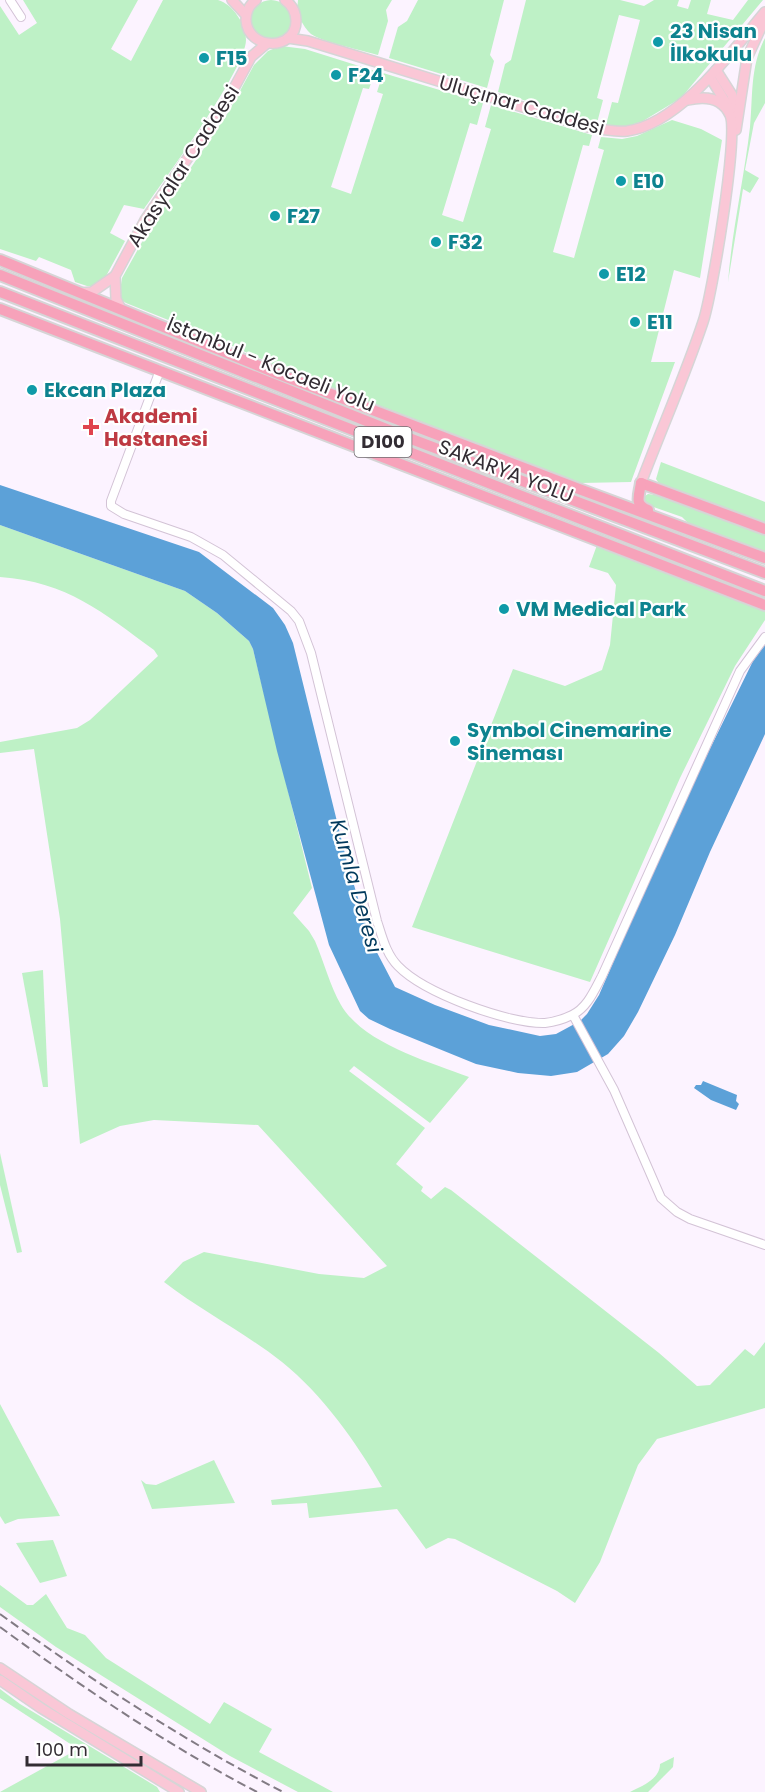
<svg xmlns="http://www.w3.org/2000/svg" width="765" height="1792" font-family="Poppins,sans-serif">
	<style>
		.green { fill: #bef1c6 }
		.water { fill: #5ca1d8 }
		.lines { fill: none; stroke-linecap: round; stroke-linejoin: round }
		.minor-casing { stroke: #d3c3d6; stroke-width: 10 }
		.major-casing { stroke: #d6d5d6; stroke-width: 12 }
		.highway-casing { stroke: #d6d5d6; stroke-width: 14 }
		.minor { stroke: #fff; stroke-width: 8 }
		.major { stroke: #fac7d6; stroke-width: 9 }
		.highway { stroke: #f7a2ba; stroke-width: 10 }
		.rail { stroke: #827b84; stroke-width: 2; stroke-dasharray: 9 4.5; stroke-linecap: butt }
		.culture-dot { fill: #0f9aa8; stroke: #fff; stroke-width: 2 }
		.health-dot { fill: #e0444e; stroke: #fff; stroke-width: 2 }
		.labels { text-anchor: middle; stroke-width: 4.5; stroke-linejoin: round; paint-order: stroke }
		.shield { fill: #fff; stroke: #706b70; stroke-width: 1.5 }
		.shield-label { font-size: 18px; font-weight: bold; fill: #322c33 }
		.culture-label { font-size: 20px; font-weight: bold; fill: #0d838f; stroke: #fff; text-anchor: start }
		.street-label { font-size: 20px; fill: #322c33; stroke: #fff }
		.health-label { font-size: 20px; font-weight: bold; fill: #be3a42; stroke: #fff; text-anchor: start }
		.water-label { font-size: 21px; font-style: italic; fill: #01395d; stroke: #fff }
	</style>
	<rect width="100%" height="100%" fill="#fcf3ff"/>
	<g class="green">
		<path d="M23,0H138L111,49L131,61L163,0C175,0 209,0 218,0C233,4 246,25 246,40C246,69 164,180 144,209L124,205L110,233L125,241L105,278L95,286H87L75,282L71,270L39,257L36,261L0,249V6L19,35L37,23Z"/>
		<path d="M298,0H392L386,10L388,21L378,55C364,51 320,41 311,34C302,26 296,12 298,0Z"/>
		<polygon points="418,0 504,0 490,55 494,61 487,88 389,58 398,27 407,21"/>
		<polygon points="526,0 620,0 644,6 654,0 679,0 677,6 688,9 691,0 711,0 707,14 733,20 748,0 763,0 681,98 643,121 625,127 606,125 612,102 618,103 640,20 619,15 597,98 603,100 597,123 498,92 505,64 511,60"/>
		<circle cx="271" cy="20" r="20"/>
		<path d="M765,38V103L754,123L745,170L759,178L750,193L743,189L728,282C732,230 744,179 750,127C753,96 750,66 765,38Z"/>
		<polygon points="281,46 305,49 375,71 369,89 363,88 331,187 351,194 383,94 377,92 383,73 483,103 477,125 470,123 442,215 463,222 491,129 485,127 491,105 592,135 589,146 583,145 553,252 574,258 604,150 598,148 601,137 622,139 637,136 672,120 701,129 722,140 700,278 674,270 651,362 675,362 631,482 580,483 279,367 223,342 126,303 119,298 122,278 147,233 229,111 254,65 268,51"/>
		<polygon points="661,462 765,502 765,524 660,485 656,479"/>
		<polygon points="648,494 656,495 765,534 765,552 690,525 682,517 645,504 645,496"/>
		<path d="M0,525L185,591L217,613L249,641L253,649L312,888L293,913L309,931L315,941C324,962 330,986 341,1005C363,1043 429,1062 469,1077L430,1123L354,1066L349,1071L425,1128L396,1164L423,1187L421,1191L431,1199L445,1187L451,1190L659,1353L697,1386L710,1385L745,1349L754,1356L765,1342V1408L657,1439L638,1465L600,1562L575,1603L557,1591L455,1539L448,1538L426,1549L397,1509L309,1518L307,1503L272,1505L271,1500L382,1487C357,1443 322,1394 282,1362C245,1333 202,1311 164,1282L183,1262L204,1252L319,1274L364,1278L387,1266L258,1125L154,1120L120,1126L80,1144L60,919L34,749L0,753V742L77,728L90,720L158,656L154,650C102,612 68,582 0,577Z"/>
		<polygon points="597,545 765,609 765,620 735,666 680,778 590,982 412,927 513,669 565,686 602,670 610,645 616,585 608,573 589,567"/>
		<polygon points="43,970 48,1087 43,1087 22,973"/>
		<polygon points="0,1153 22,1252 17,1253 0,1185"/>
		<polygon points="0,1404 60,1516 18,1519 5,1524 0,1516"/>
		<polygon points="214,1460 235,1503 152,1509 141,1480 146,1484 156,1485"/>
		<polygon points="53,1540 67,1576 40,1583 16,1543"/>
		<polygon points="0,1585 27,1605 33,1605 46,1594 67,1628 85,1635 106,1658 210,1724 224,1702 272,1729 259,1752 333,1792 298,1792 230,1756 56,1647 0,1607"/>
		<polygon points="0,1689 20,1704 157,1787 160,1792 0,1792 78,1749 0,1698"/>
		<path d="M674,1757L673,1767L648,1792H630C642,1786 660,1779 660,1764Z"/>
	</g>
	<g class="water">
		<polygon points="0,485 199,552 273,608 285,625 293,643 347,862 371,941 395,987 435,1005 489,1025 540,1036 556,1034 580,1021 587,1014 599,995 676,818 753,661 765,645 765,734 710,852 675,935 638,1012 624,1036 608,1054 577,1072 551,1076 518,1073 476,1064 390,1029 369,1019 360,1011 329,945 277,751 253,649 249,641 217,613 185,591 0,525"/>
		<polygon points="703,1081 737,1095 736,1101 739,1104 736,1110 711,1100 694,1088 696,1085 701,1085"/>
	</g>
	<g class="lines">
		<g class="minor-casing">
			<g id="minor">
				<polyline points="10,0 21,17"/>
				<path d="M160,370L111,501V506L124,514L191,537L223,555L291,611L299,621L311,653L377,921C382,936 386,954 398,966C424,993 508,1024 545,1023C554,1022 564,1019 572,1015C587,1008 594,991 602,976L740,671L765,637"/>
				<polyline points="573,1015 614,1090 661,1198 677,1212 690,1219 765,1245"/>
			</g>
		</g>
		<g class="major-casing">
			<g id="major">
				<polyline points="232,0 246,15"/>
				<path d="M256,0C249,5 246,12 246,20C248,51 296,51 296,21C296,12 292,5 285,0"/>
				<polyline points="288,38 308,41 588,127"/>
				<polyline points="716,70 732,95 736,114"/>
				<polyline points="710,77 729,108"/>
				<path d="M599,129C608,130 617,132 627,131C680,124 732,51 765,12"/>
				<polyline points="736,130 747,58 765,19"/>
				<polyline points="81,293 92,292 115,276"/>
				<polyline points="121,309 116,299 115,276 145,220 227,101 251,57 266,44"/>
				<path d="M641,483C661,430 685,376 703,322C712,296 739,134 730,115C722,97 705,96 688,100"/>
				<polyline points="0,1668 69,1714 201,1792"/>
				<polyline points="0,1680 41,1708 179,1792"/>
			</g>
		</g>
		<g class="highway-casing">
			<g id="highway">
				<polyline points="0,260 276,373 579,489 765,558"/>
				<polyline points="0,275 414,440 765,573"/>
				<polyline points="0,292 765,591"/>
				<polyline points="0,309 765,605"/>
				<polyline points="641,483 765,529"/>
				<path d="M641,483C639,496 634,505 648,510"/>
			</g>
		</g>
		<use href="#minor" class="minor"/>
		<use href="#major" class="major"/>
		<use href="#highway" class="highway"/>
		<g class="rail">
			<path d="M0,1614C90,1679 184,1741 283,1792"/>
			<path d="M0,1627C82,1687 167,1745 257,1792"/>
		</g>
	</g>
	<g class="culture-dot">
		<circle cx="658" cy="42" r="6"/>
		<circle cx="204" cy="58" r="6"/>
		<circle cx="336" cy="75" r="6"/>
		<circle cx="621" cy="181" r="6"/>
		<circle cx="275" cy="216" r="6"/>
		<circle cx="436" cy="242" r="6"/>
		<circle cx="604" cy="274" r="6"/>
		<circle cx="635" cy="322" r="6"/>
		<circle cx="32" cy="390" r="6"/>
		<circle cx="504" cy="609" r="6"/>
		<circle cx="455" cy="741" r="6"/>
	</g>
	<path class="health-dot" d="M88 418h6v6h6v6h-6v6h-6v-6h-6v-6h6z"/>
	<g class="labels">
		<rect class="shield" x="354.5" y="427" width="57" height="30" rx="4.5"/>
		<g class="shield-label">
			<text x="383" y="448">D100</text>
		</g>
		<g class="culture-label">
			<text x="670" y="38">23 Nisan<tspan x="670" dy="23">İlkokulu</tspan></text>
			<text x="216" y="65">F15</text>
			<text x="348" y="82">F24</text>
			<text x="633" y="188">E10</text>
			<text x="287" y="223">F27</text>
			<text x="448" y="249">F32</text>
			<text x="616" y="281">E12</text>
			<text x="647" y="329">E11</text>
			<text x="44" y="397">Ekcan Plaza</text>
			<text x="516" y="616">VM Medical Park</text>
			<text x="467" y="737">Symbol Cinemarine<tspan x="467" dy="23">Sineması</tspan></text>
		</g>
		<g class="street-label">
			<text transform="translate(522 105) rotate(16)" y="7">Uluçınar Caddesi</text>
			<text transform="translate(183 166) rotate(-57)" y="7">Akasyalar Caddesi</text>
			<text transform="translate(271 364) rotate(22)" y="7">İstanbul - Kocaeli Yolu</text>
			<text transform="translate(506 471) rotate(21)" y="7">SAKARYA YOLU</text>
		</g>
		<g class="health-label">
			<text x="104" y="423">Akademi<tspan x="104" dy="23">Hastanesi</tspan></text>
		</g>
		<g class="water-label">
			<text transform="translate(356 886) rotate(74)" y="7">Kumla Deresi</text>
		</g>
	</g>
	<path d="M27 1756v9h114v-9" fill="none" stroke="#322c33" stroke-width="3"/>
	<text x="36" y="1756" font-size="18" fill="#322c33" stroke="#ffffff" stroke-width="4.5" paint-order="stroke">100 m</text>
</svg>
